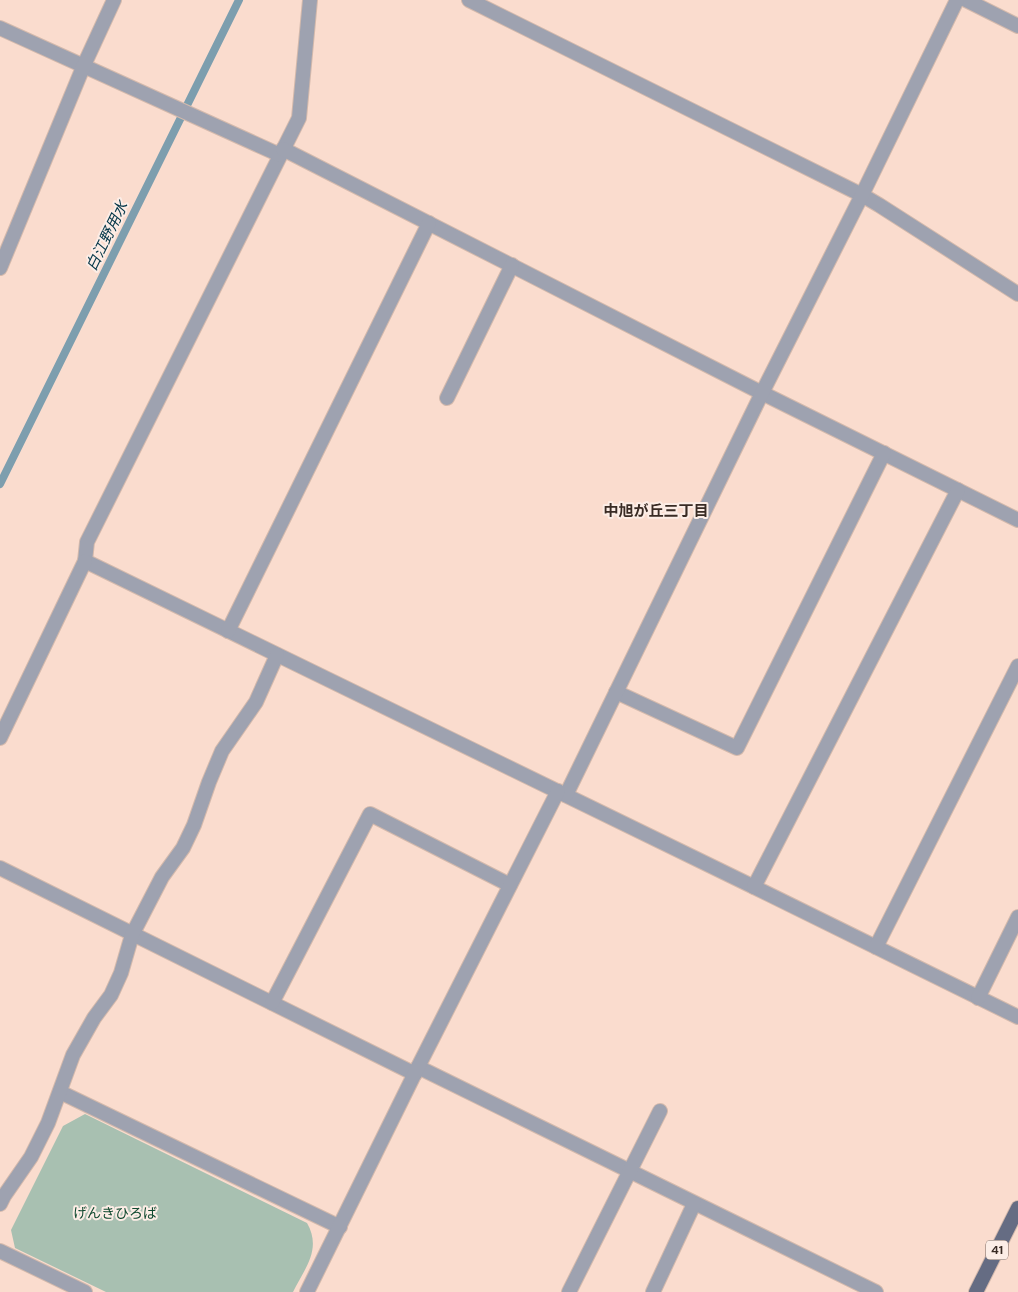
<svg xmlns="http://www.w3.org/2000/svg" width="1018" height="1292" font-family="'DM Sans','Noto Sans JP',sans-serif">
	<style>
		.green { fill: #a8c0b1 }
		.lines { fill: none; stroke-linecap: round; stroke-linejoin: round }
		.stream { stroke: #7d9eae; stroke-width: 8 }
		.minor-casing { stroke: #d3b9ac; stroke-width: 16 }
		.tertiary-casing { stroke: #d3b9ac; stroke-width: 16 }
		.primary-casing { stroke: #d3b9ac; stroke-width: 16 }
		.minor { stroke: #9ea2b0; stroke-width: 14 }
		.tertiary { stroke: #9ea2b0; stroke-width: 14 }
		.primary { stroke: #656c83; stroke-width: 14 }
		.labels { text-anchor: middle; stroke-width: 4; stroke-linejoin: round; paint-order: stroke }
		.shield { fill: #fcede6; stroke: #74655e; stroke-width: 1 }
		.shield-label { font-size: 12px; font-weight: bold; fill: #392b24 }
		.park-label { font-size: 14px; fill: #0d482e; stroke: #fcede6 }
		.water-label { font-size: 15px; font-style: italic; fill: #023547; stroke: #fcede6 }
		.neighbourhood-label { font-size: 15px; font-weight: bold; fill: #392b24; stroke: #fcede6 }
	</style>
	<rect width="100%" height="100%" fill="#fadcce"/>
	<path class="green" d="M85,1114L307,1223C322,1249 305,1268 293,1292H106L15,1248L11,1230L63,1126Z"/>
	<g class="lines">
		<polyline class="stream" points="0,484 239,0"/>
		<g class="minor-casing">
			<g id="minor">
				<polyline points="310,0 299,118 87,542 85,561 754,887 1018,1017"/>
				<polyline points="469,0 862,195 879,205 1018,294"/>
				<polyline points="966,0 1018,26"/>
				<polyline points="0,28 280,155"/>
				<polyline points="283,149 762,393 1018,520"/>
				<polyline points="0,268 84,65 114,0"/>
				<polyline points="447,398 512,265"/>
				<polyline points="228,631 429,223"/>
				<polyline points="616,692 737,748 884,453"/>
				<polyline points="566,795 762,393 862,195 957,0"/>
				<polyline points="0,868 415,1074"/>
				<polyline points="754,887 958,490"/>
				<polyline points="876,947 1018,666"/>
				<polyline points="978,998 1018,917"/>
				<polyline points="272,1003 370,814 510,885"/>
				<polyline points="418,1067 876,1292"/>
				<polyline points="60,1092 340,1227"/>
				<polyline points="0,1204 4,1196 31,1157 48,1123 73,1055 94,1018 111,995 121,973 132,935 162,877 183,848 194,825 209,782 222,751 256,702 277,655"/>
				<polyline points="0,1251 85,1292"/>
				<polyline points="307,1292 418,1067 558,791"/>
				<polyline points="569,1292 660,1111"/>
				<polyline points="653,1292 694,1204"/>
			</g>
		</g>
		<g class="tertiary-casing">
			<polyline id="tertiary" points="0,738 85,561"/>
		</g>
		<g class="primary-casing">
			<polyline id="primary" points="976,1292 1018,1208"/>
		</g>
		<use href="#minor" class="minor"/>
		<use href="#tertiary" class="tertiary"/>
		<use href="#primary" class="primary"/>
	</g>
	<g class="labels">
		<rect class="shield" x="986" y="1240.5" width="22" height="19" rx="4"/>
		<g class="shield-label">
			<text x="997" y="1254">41</text>
		</g>
		<g class="park-label">
			<text x="115" y="1218">げんきひろば</text>
		</g>
		<g class="water-label">
			<text transform="translate(107 236) rotate(-64)" y="5">白江野用水</text>
		</g>
		<g class="neighbourhood-label">
			<text x="656" y="516">中旭が丘三丁目</text>
		</g>
	</g>
</svg>
